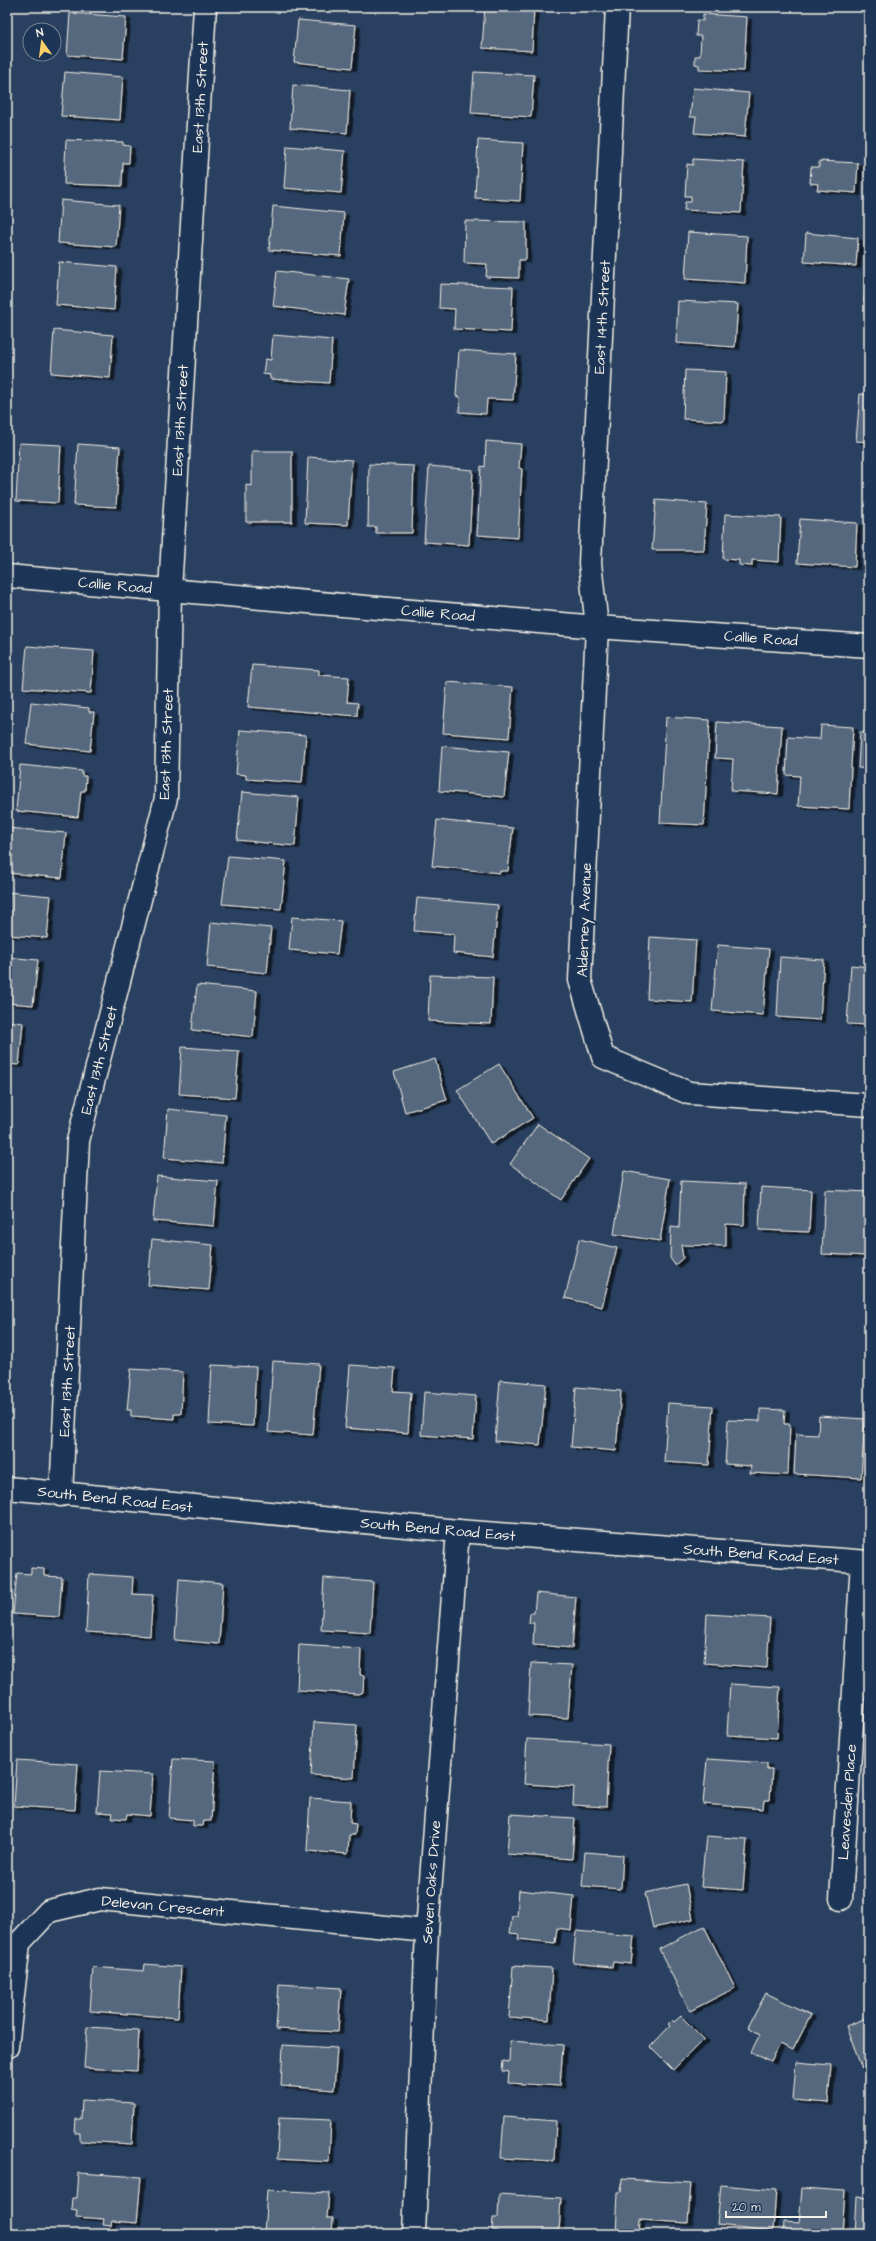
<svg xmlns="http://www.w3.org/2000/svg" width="876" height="2241" font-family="'Architects Daughter',sans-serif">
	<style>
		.building { fill: #56677d; stroke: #f4f1e8; filter: url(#shadow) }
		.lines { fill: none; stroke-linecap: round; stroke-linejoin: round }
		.minor-casing { stroke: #f4f1e8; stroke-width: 25 }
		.minor { stroke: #1d3557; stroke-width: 22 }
		.labels { text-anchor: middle; stroke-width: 4; stroke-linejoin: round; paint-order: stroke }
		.street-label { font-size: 15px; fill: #f4f1e8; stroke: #1d3557 }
	</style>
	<defs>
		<filter id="shadow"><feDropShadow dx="4.5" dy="2.5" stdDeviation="0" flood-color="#0009"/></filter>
	</defs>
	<rect width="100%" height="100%" fill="#2a4060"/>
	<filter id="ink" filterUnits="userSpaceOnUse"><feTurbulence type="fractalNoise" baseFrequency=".025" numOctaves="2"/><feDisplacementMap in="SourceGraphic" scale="8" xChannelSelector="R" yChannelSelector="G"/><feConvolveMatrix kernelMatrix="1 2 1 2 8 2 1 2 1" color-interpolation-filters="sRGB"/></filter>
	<g filter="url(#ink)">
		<g class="building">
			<polygon points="337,7 360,7 360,9"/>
			<polygon points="485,7 534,7 532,51 482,48"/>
			<polygon points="70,13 126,17 123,59 67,55"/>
			<polygon points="703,14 747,17 744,71 699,69 699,65 695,64 695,56 700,56 701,36 696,36 697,20 703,21"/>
			<polygon points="298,20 356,25 352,68 294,62"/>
			<polygon points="65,72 123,77 120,120 61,116"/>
			<polygon points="474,72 534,75 531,117 471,113"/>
			<polygon points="293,85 350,90 347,133 290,128"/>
			<polygon points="693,88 749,93 745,137 694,133 696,117 690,117"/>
			<polygon points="66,140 123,142 123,145 130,146 129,163 123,163 122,186 64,184"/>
			<polygon points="478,140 523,143 520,201 475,198"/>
			<polygon points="287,146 345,151 341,193 284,188"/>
			<polygon points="693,159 744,162 741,213 684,210 685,202 691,202 691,196 685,196 687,164 693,165"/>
			<polygon points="819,161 858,163 856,193 817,190 818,184 810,183 811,167 819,167"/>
			<polygon points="61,200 119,205 116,247 58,243"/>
			<polygon points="273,206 344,213 341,256 269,250"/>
			<polygon points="465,221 526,222 526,260 519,260 519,278 486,277 487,264 464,263"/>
			<polygon points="688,232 747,236 745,283 685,279"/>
			<polygon points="806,233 858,238 856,266 804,262"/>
			<polygon points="868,254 869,254 869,301 864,301"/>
			<polygon points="59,262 117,267 114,310 56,305"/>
			<polygon points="277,271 349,279 344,315 273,306"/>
			<polygon points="440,284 513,287 511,332 454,329 455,309 439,308"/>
			<polygon points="678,301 738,304 735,347 676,343"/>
			<polygon points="54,330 113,335 110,378 51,373"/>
			<polygon points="273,335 332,340 329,383 270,379 270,375 263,374 265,359 271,360"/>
			<polygon points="459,350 516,354 513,400 487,399 486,414 459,412 460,397 456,396"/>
			<polygon points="685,370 726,372 724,421 683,419"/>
			<polygon points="860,394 869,395 869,442 856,441"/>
			<polygon points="486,441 521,444 519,468 522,469 518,538 477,535 481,466 485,467"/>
			<polygon points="19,443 61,445 58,503 16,501"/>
			<polygon points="78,444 120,447 116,507 74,505"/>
			<polygon points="252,451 292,451 292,522 246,522 246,485 252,486"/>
			<polygon points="308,457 352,460 348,525 305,523"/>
			<polygon points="369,464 414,466 412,533 376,533 376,527 368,527"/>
			<polygon points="429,466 473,470 469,545 424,542"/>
			<polygon points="656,500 707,504 704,550 652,550"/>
			<polygon points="725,514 781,517 779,562 752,560 752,566 739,565 739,560 723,559"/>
			<polygon points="800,519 857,523 855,567 797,563"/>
			<polygon points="27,646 94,651 91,693 23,688"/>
			<polygon points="252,665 319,670 319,675 349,677 347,702 358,703 357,716 248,707"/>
			<polygon points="447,682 513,687 509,738 443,733"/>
			<polygon points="31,702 89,708 89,712 94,712 90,751 26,744"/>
			<polygon points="666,717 710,720 704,825 660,823"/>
			<polygon points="717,722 782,726 778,794 731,791 733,759 715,758"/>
			<polygon points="821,725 853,727 849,809 798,806 800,776 786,775 788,737 820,739"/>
			<polygon points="240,730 306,735 302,783 246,779 246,775 236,774"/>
			<polygon points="860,732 869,733 869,769 858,768"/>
			<polygon points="442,746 509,752 504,797 439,791"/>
			<polygon points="20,765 82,771 82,776 86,776 85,791 81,791 78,817 16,811"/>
			<polygon points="242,792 299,797 295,846 237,840"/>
			<polygon points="437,820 513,828 508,871 500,871 500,873 432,866"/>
			<polygon points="7,828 66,833 62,878 7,873"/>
			<polygon points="228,856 286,861 281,909 222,904"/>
			<polygon points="7,892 51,896 47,938 7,935"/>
			<polygon points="417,898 498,905 493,957 453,953 454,934 414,931"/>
			<polygon points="292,917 341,921 337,954 289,950"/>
			<polygon points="211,922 271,928 267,973 207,967"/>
			<polygon points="650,937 696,940 692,1002 647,999"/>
			<polygon points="718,945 769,949 763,1015 712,1011"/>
			<polygon points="7,957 38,960 33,1005 7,1003"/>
			<polygon points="780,957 824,960 820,1020 777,1017"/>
			<polygon points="851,965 869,967 869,1025 847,1024"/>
			<polygon points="430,975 493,977 491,1024 428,1021"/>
			<polygon points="197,985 257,991 253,1037 192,1030"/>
			<polygon points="7,1021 23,1023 19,1065 7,1064"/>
			<polygon points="182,1047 239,1051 235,1098 179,1094"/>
			<polygon points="435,1059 447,1100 405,1112 394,1072"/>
			<polygon points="499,1064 533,1118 491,1144 457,1090"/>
			<polygon points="168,1109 226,1115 222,1163 164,1158"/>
			<polygon points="538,1124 589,1159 561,1200 510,1164"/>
			<polygon points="624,1171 670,1179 660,1241 614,1234"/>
			<polygon points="157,1176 218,1181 214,1226 153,1221"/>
			<polygon points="681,1181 745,1184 744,1225 726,1224 726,1246 681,1245 683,1258 675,1265 670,1258 671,1227 679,1228"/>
			<polygon points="761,1187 811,1190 809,1232 759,1230"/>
			<polygon points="825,1190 869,1192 868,1256 822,1254"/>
			<polygon points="152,1239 213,1245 209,1290 148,1285"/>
			<polygon points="579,1239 617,1248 602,1307 565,1298"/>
			<polygon points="273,1361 319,1364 313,1435 268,1432"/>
			<polygon points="212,1365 256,1367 253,1426 209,1424"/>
			<polygon points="350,1365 395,1368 393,1391 411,1392 408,1433 345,1428"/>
			<polygon points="131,1369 183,1372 181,1414 174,1414 174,1419 131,1416 131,1410 127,1410"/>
			<polygon points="500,1380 546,1384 540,1445 495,1441"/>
			<polygon points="576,1387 621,1391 616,1451 571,1447"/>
			<polygon points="424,1392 476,1396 473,1439 421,1435"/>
			<polygon points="668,1403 713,1406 709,1465 664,1462"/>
			<polygon points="760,1409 785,1410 784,1424 790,1424 788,1475 750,1473 751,1466 725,1464 728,1420 760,1421"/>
			<polygon points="819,1416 865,1419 861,1478 794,1474 796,1434 818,1435"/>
			<polygon points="31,1568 44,1569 44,1576 62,1577 59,1617 13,1614 17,1573 31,1574"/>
			<polygon points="89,1574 133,1577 132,1594 153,1595 150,1636 86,1632"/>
			<polygon points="324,1578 373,1582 370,1633 321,1630"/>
			<polygon points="179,1579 223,1583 219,1644 175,1640"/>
			<polygon points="536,1593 576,1597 572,1648 533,1645 534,1623 529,1623 530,1613 534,1613"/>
			<polygon points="707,1614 770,1618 767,1668 704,1663"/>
			<polygon points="299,1645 361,1649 360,1675 364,1675 363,1692 358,1694 297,1690"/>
			<polygon points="531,1663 572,1665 568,1718 528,1716"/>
			<polygon points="730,1684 780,1687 777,1738 727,1735"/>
			<polygon points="314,1722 357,1725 354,1778 311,1775"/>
			<polygon points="527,1739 609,1744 606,1807 573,1805 574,1787 524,1784"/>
			<polygon points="173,1759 215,1761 211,1821 204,1821 203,1826 193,1826 193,1820 169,1818"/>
			<polygon points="707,1759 767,1763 767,1769 772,1769 770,1800 764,1800 763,1809 703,1804"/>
			<polygon points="17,1760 78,1764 75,1810 14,1806"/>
			<polygon points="100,1771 153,1774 150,1816 127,1814 126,1819 112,1818 113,1813 97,1812"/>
			<polygon points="310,1798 351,1801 350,1823 356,1824 355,1835 349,1835 348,1854 307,1851"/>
			<polygon points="510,1814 575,1818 572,1859 507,1854"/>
			<polygon points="706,1836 747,1839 743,1890 701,1887"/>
			<polygon points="585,1852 623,1855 621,1889 582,1886"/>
			<polygon points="686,1884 693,1919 653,1928 645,1893"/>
			<polygon points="519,1890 574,1896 571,1930 557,1928 555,1943 518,1939 519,1934 510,1933 512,1916 517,1916"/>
			<polygon points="704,1926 735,1988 690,2011 659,1949"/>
			<polygon points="576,1931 634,1936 631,1964 613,1962 612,1967 573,1963"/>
			<polygon points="145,1964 181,1967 178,2018 90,2011 93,1967 144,1971"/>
			<polygon points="513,1966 552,1968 549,2020 509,2017"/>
			<polygon points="279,1984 341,1988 338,2032 276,2029"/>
			<polygon points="766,1993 811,2015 793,2050 780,2044 771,2062 751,2052 760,2034 748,2027"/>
			<polygon points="681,2016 704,2039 673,2070 650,2047 670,2026 668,2024 672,2020 674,2022"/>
			<polygon points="869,2017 869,2076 865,2077 846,2026"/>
			<polygon points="87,2027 139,2030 137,2071 84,2068"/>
			<polygon points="510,2041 563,2045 560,2086 508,2083 509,2072 502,2071 503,2061 509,2062"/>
			<polygon points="283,2045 337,2048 334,2090 281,2086"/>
			<polygon points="796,2062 831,2065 828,2103 793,2100"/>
			<polygon points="82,2100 134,2103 132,2144 80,2141 80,2133 75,2133 76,2119 81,2119"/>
			<polygon points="504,2117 556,2121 554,2161 501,2158"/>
			<polygon points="279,2118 331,2120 329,2162 277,2159"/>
			<polygon points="79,2173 141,2177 137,2223 112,2221 111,2226 103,2225 104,2219 76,2217 77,2210 71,2209 72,2198 77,2198"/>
			<polygon points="622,2179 691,2183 688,2223 640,2220 639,2234 616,2234 618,2192 621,2192"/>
			<polygon points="721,2185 776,2190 773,2231 717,2225"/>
			<polygon points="802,2188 845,2191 842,2234 783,2234 784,2222 799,2223"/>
			<polygon points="267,2190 329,2193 327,2218 333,2218 332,2234 264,2234"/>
			<polygon points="499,2194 561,2198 559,2234 498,2234 498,2231 492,2230 493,2218 498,2218"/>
			<polygon points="857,2196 869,2197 869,2234 855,2234"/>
		</g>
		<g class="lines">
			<g class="minor-casing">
				<g id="minor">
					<polyline points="617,7 590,563 597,627 580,980 603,1057 689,1093 869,1105"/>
					<polyline points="7,576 597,627 869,646"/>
					<polyline points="7,1488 458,1531 869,1562"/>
					<polyline points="61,1495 78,1141 166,798 170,590 205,7"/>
					<polyline points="841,1899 862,1562"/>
					<polyline points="7,2047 19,1943 49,1911 100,1899 427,1931"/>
					<polyline points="414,2234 427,1931 458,1531"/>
				</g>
			</g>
			<use href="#minor" class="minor"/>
		</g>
	</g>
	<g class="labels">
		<g class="street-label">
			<text transform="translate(200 97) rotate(-87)" y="5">East 13th Street</text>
			<text transform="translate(602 317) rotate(-87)" y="5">East 14th Street</text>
			<text transform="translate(180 420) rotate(-87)" y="5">East 13th Street</text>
			<text transform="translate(115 585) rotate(5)" y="5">Callie Road</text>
			<text transform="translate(438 613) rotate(5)" y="5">Callie Road</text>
			<text transform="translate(761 638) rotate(4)" y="5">Callie Road</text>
			<text transform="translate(166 744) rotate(-88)" y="5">East 13th Street</text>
			<text transform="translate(584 920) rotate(-88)" y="5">Alderney Avenue</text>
			<text transform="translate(99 1060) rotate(-76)" y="5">East 13th Street</text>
			<text transform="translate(67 1381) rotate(-87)" y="5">East 13th Street</text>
			<text transform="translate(115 1499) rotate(6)" y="5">South Bend Road East</text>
			<text transform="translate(438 1529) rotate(5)" y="5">South Bend Road East</text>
			<text transform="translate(761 1554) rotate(4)" y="5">South Bend Road East</text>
			<text transform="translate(847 1802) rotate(-86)" y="5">Leavesden Place</text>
			<text transform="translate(431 1882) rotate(-86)" y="5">Seven Oaks Drive</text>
			<text transform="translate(163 1906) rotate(5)" y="5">Delevan Crescent</text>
		</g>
	</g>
	<rect width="876" height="2241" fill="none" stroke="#1d3557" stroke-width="24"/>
	<rect x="12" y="12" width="852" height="2217" fill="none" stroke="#f4f1e8" stroke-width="1.5" filter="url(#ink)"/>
	<g transform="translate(42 42) rotate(346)"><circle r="19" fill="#1d3557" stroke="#738091"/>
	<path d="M0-3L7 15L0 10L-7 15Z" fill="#ffd166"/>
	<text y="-6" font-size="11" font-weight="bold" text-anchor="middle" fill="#f4f1e8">N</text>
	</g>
	<path d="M726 2211v6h100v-6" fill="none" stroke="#f4f1e8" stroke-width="2"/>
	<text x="732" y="2211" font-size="12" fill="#f4f1e8" stroke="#1d3557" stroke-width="3" paint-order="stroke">20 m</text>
</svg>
